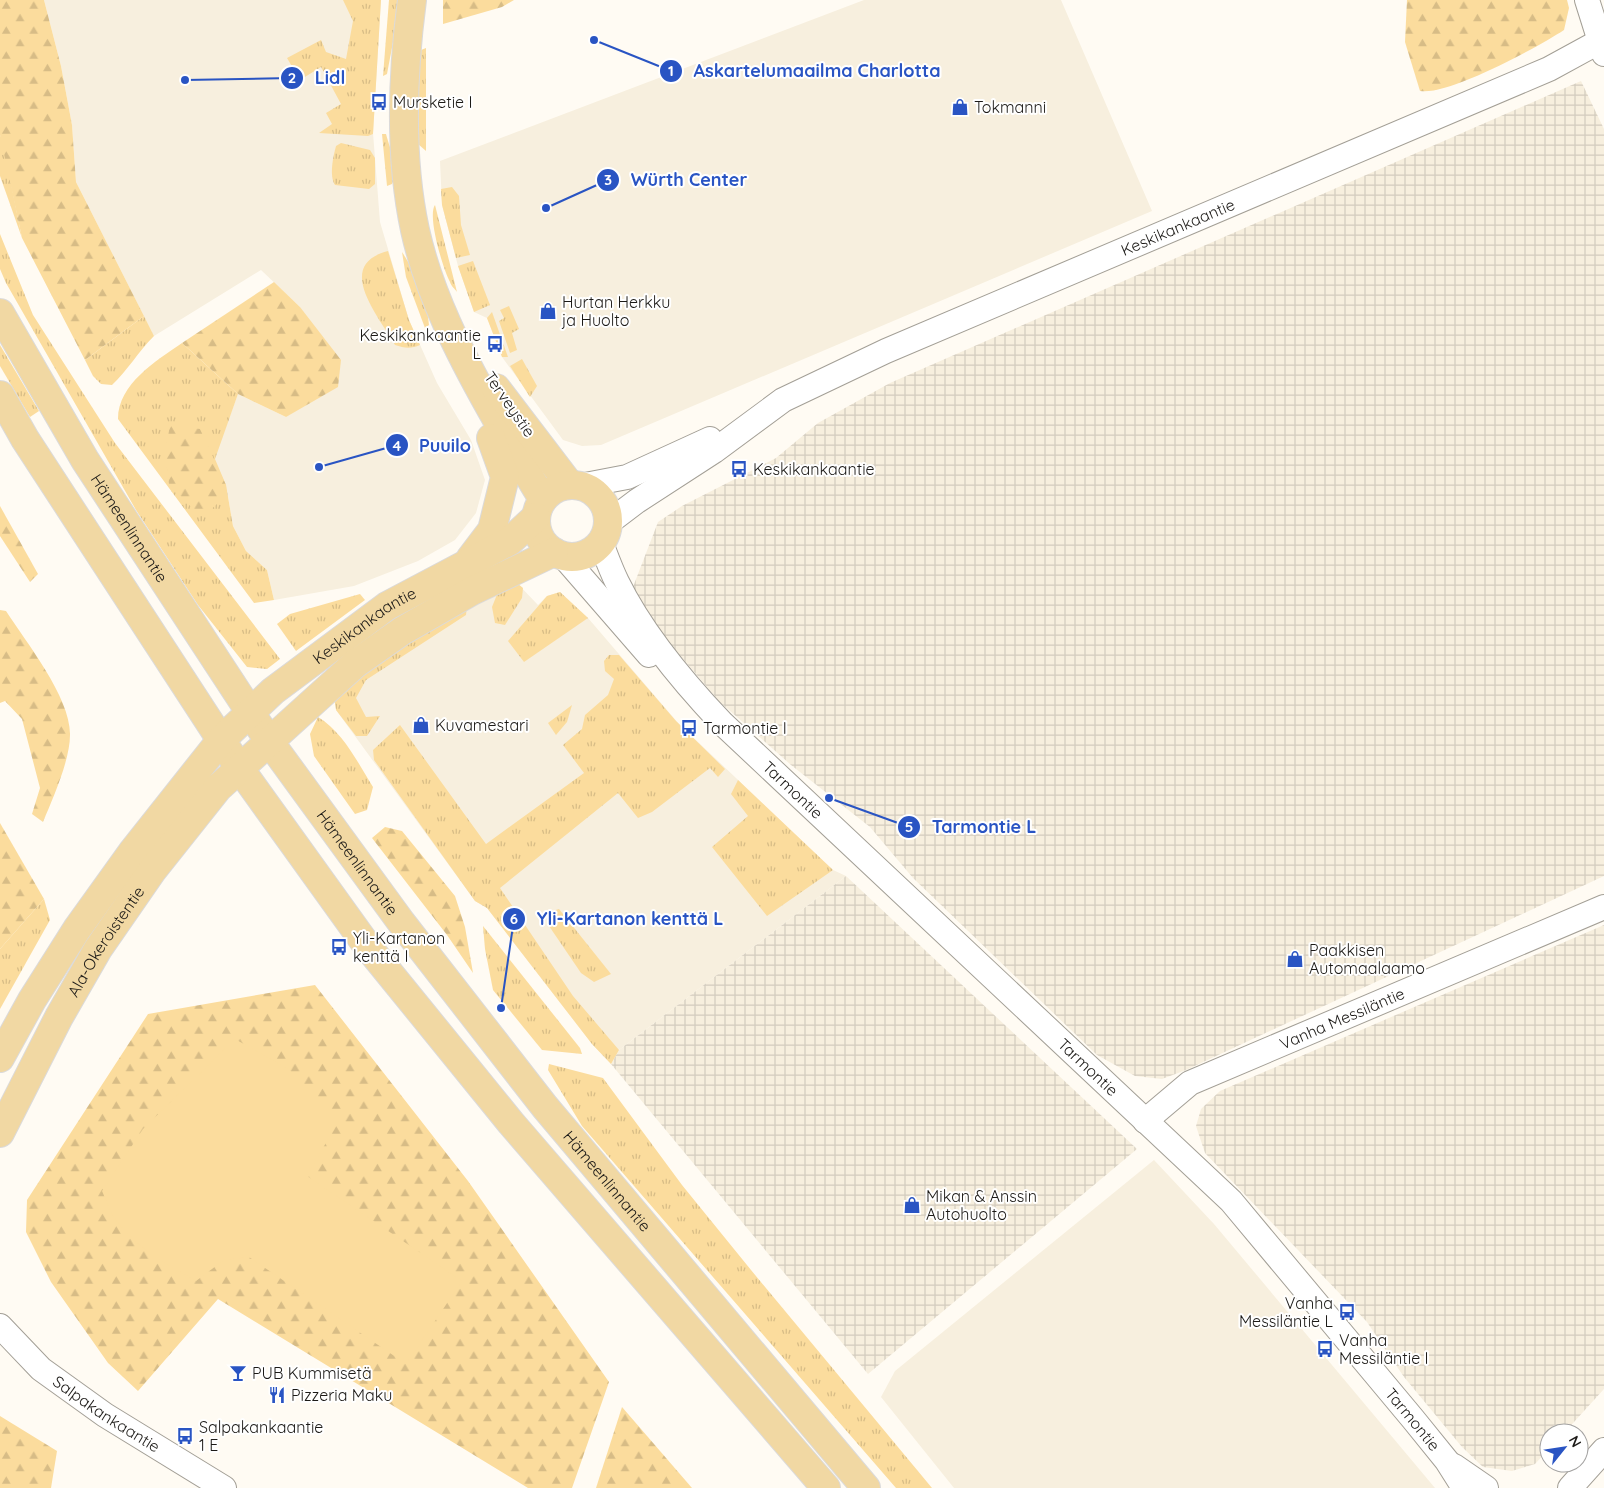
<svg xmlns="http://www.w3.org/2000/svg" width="1604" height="1488" font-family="Quicksand,sans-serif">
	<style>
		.built { fill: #f7efde }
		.industrial { fill: url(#industrial-grid) }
		.grass { fill: url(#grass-tufts) }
		.forest { fill: url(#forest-firs) }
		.pitch { fill: #fbdc9d }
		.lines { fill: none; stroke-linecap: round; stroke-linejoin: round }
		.minor-casing { stroke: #a39f96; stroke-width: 26 }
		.major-casing { stroke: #dbdada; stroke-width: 30 }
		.minor { stroke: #fff; stroke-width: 24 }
		.major { stroke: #f1d8a3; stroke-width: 28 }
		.labels { text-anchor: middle; stroke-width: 4; stroke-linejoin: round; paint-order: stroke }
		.poi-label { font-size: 16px; fill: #1c1a17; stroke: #fff; text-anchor: start }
		.street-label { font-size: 16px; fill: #1c1a17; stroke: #fff }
		.leader { fill: none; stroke: #2954c3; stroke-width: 2 }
		.callout-dot { fill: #2954c3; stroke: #fff; stroke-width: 2 }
		.mark-label { font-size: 15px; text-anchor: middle; font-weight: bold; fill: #fff }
		.callout-label { font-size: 18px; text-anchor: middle; font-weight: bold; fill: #2954c3; stroke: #fff; stroke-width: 4; stroke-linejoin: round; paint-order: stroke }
	</style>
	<defs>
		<pattern id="industrial-grid" width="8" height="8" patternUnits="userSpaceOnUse" patternTransform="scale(1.25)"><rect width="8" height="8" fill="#f7efde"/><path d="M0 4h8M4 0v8" fill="none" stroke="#d3ccbe"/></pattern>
		<pattern id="grass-tufts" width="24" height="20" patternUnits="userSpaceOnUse" patternTransform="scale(1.25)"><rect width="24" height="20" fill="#fbdc9d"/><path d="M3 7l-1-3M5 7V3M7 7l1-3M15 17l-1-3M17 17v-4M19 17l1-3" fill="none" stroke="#d7bc86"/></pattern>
		<pattern id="forest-firs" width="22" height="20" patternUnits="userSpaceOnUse" patternTransform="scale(1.25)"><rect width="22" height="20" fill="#fbdc9d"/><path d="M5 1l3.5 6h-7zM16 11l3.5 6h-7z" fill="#d7bc86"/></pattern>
	</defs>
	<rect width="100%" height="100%" fill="#fffbf3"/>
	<g class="built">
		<polygon points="44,0 381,0 373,133 380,222 409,320 437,383 471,440 485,480 476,513 455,540 418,561 354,586 274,600 267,570 246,551 233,526 226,485 214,459 238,394 286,417 300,307 261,270 154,336 76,182 72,125 61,66"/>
		<polygon points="864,0 1061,0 1152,211 601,445 582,446 563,440 502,357 487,318 474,312 458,266 442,205 440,161"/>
		<polygon points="517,583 538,605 547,596 560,592 588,618 679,724 833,870 846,876 619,1050 611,1064 592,1044 487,908 475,901 336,710 352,679 460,605"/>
		<polygon points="1154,1160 1214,1224 1435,1488 954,1488 881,1397 895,1371"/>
	</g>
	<g class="industrial">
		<polygon points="1581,81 1604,129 1604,876 1186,1070 1162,1079 1135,1076 1097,1055 913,878 870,827 791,765 720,702 647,617 633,587 658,522 682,506 776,458 818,423 890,383"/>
		<polygon points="846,876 1137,1149 868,1374 611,1064 619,1050"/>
		<polygon points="1604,925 1604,1389 1564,1433 1549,1433 1549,1449 1535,1464 1512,1471 1483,1467 1462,1447 1404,1377 1367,1322 1205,1153 1196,1126 1201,1109 1220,1091"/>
	</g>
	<g class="grass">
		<polygon points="343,0 381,0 373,134 368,136 319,133 332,124 326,113 341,104 321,67 300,80 287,58 321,40 326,52 346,59 353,21"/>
		<polygon points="389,0 401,0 387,74 383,76"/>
		<polygon points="426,48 426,151 418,144 417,77 421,50"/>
		<path d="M382,134H386C390,150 400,168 392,184L387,186Z"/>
		<polygon points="0,135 2,139 22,238 0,176"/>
		<path d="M341,143L370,150L375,158V184L369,189L335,185C329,176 333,157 336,146Z"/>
		<polygon points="452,187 459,196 461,225 470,255 456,258 442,205 441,189"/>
		<path d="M435,205L457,292C455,289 451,286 450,282C443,269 427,216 435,205Z"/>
		<polygon points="0,234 33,315 115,443 280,659 267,669 247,667 198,605 136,510 6,283 0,269"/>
		<path d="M388,251L409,320L420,345C411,349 404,348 395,345C378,315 334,265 388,251Z"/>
		<path d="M402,252C416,273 427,301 429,325L425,328L406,277Z"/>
		<polygon points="473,261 490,305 474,312 458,266"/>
		<polygon points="509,306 519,329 512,333 517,350 510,353 499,321 504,318 500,310"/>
		<polygon points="492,312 508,357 502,357 487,318"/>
		<path d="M144,316L154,336C138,352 128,370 112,385L101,384L93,376L85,360Z"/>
		<path d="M182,343L238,394L215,459L226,485L233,526L246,551L267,570L274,600L254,603L118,419C118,384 156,361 182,343Z"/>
		<polygon points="0,345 39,411 30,417 0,366"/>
		<polygon points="522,359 537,386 530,397 510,366"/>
		<polygon points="517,583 523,588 522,598 505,625 495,623 492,607 498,592"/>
		<polygon points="560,592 588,618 524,662 508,641 547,596"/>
		<polygon points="360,594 365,600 296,651 277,624 290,614"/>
		<polygon points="467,606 466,615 366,680 356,698 366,717 380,716 367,736 356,736 336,710 334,697 352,679"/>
		<polygon points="609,655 619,655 676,721 725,769 718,777 710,768 652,812 638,818 618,793 500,888 573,996 619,1050 611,1064 592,1044 487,908 475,901 374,760 373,750 400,725 486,844 584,773 563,745 582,729 585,715 608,695 614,679 605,671 604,661"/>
		<polygon points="572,705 567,722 556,735 548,723"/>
		<path d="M318,717C343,732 358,763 373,787L367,810L355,814L314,756L310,734Z"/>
		<polygon points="738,780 833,870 767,916 712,847 748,816 731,794"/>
		<polygon points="44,899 50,920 0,1009 0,949"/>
		<polygon points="559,909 611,974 594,982 581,973 549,926 549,912"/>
		<polygon points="483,926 580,1048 582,1054 542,1050 493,990 485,949"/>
		<polygon points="549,1064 603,1078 682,1185 751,1270 932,1488 896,1488 582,1126 548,1070"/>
	</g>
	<g class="forest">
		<polygon points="0,0 44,0 61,66 72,125 76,182 144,316 85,360 22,238 0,135"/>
		<polygon points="443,0 514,0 502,7 443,24"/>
		<path d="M1407,0H1567L1569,8L1564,30C1538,47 1448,96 1420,91L1405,42Z"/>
		<polygon points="274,282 300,307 341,360 338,387 286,417 238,394 182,343"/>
		<polygon points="170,425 200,429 226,485 227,495 207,513 196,512 169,484 165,454"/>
		<polygon points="0,506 38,574 30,582 0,536"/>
		<path d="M0,610L6,611C26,642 71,698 70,735C70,760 53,798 43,822L32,814L40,788L22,719L5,701L0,703Z"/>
		<polygon points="0,823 44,899 0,949"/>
		<polygon points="385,827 402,831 455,896 465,927 473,973 447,935 372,838"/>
		<polygon points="315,985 468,1181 609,1382 572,1488 528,1488 218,1299 138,1391 108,1363 51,1282 26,1232 27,1200 148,1014"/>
		<polygon points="622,1407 692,1488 596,1488"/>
		<polygon points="0,1416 57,1451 51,1488 0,1488"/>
	</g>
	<path class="pitch" d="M235,1039L288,1069L339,1120L307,1176L462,1281L406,1364L249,1257L224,1260L196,1281C167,1264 136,1248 116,1220C110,1212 106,1200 102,1191L143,1129Z"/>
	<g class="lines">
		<g class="minor-casing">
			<g id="minor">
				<polyline points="1587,0 1604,54"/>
				<polyline points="580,486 627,477 710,439"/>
				<path id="s1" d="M608,523L637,501L714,451L783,400L886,351L1549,69L1604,39"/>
				<path id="s2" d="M601,543C606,556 611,570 617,582C641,631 684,683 722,723L1231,1201L1413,1419L1447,1461L1464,1488"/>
				<polyline points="563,556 649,655"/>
				<path id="s3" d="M1145,1121L1190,1083L1604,907"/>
				<path id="s4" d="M0,1326L41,1369L105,1415L224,1488"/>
				<polyline points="1454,1466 1486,1488"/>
				<polyline points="1570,1488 1604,1450"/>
			</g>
		</g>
		<g class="major-casing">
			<g id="major">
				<path d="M412,0C402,76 399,155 415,230C429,294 460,354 492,411C509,441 525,471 543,499"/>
				<path id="s5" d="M0,313L85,460L269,741L401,922L545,1107L866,1488"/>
				<polyline points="496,388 570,485"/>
				<polyline points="0,395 25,439 240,769 368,947 511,1123 826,1488"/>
				<circle cx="572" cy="521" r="36"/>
				<polyline points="470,559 492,530 505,477 491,438"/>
				<path id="s6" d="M0,1058L32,1000L77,929L133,851L221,740L273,691L387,606L510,541L536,517"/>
				<path id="s7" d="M0,1133L59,1017L98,949L152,871L218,788L355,664L402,631L472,591L554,552"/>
			</g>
		</g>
		<use href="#minor" class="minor"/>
		<use href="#major" class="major"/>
	</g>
	<defs>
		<g id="bus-bare" transform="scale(1.35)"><path d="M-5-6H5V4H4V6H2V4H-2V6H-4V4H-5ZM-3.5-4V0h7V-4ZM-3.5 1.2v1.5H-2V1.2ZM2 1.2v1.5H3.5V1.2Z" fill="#2954c3" stroke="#fff" stroke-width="2.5" paint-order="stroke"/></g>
		<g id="shop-bare" transform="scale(1.35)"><path d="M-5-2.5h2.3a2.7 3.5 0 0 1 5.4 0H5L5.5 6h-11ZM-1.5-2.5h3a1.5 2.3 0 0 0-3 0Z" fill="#2954c3" stroke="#fff" stroke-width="2.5" paint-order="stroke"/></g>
		<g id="bar-bare" transform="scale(1.35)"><path d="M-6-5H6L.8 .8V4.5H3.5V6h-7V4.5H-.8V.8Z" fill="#2954c3" stroke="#fff" stroke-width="2.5" paint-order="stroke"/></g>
		<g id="restaurant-bare" transform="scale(1.35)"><path d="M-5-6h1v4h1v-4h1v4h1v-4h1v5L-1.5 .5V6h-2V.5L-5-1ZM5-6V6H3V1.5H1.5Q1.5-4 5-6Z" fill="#2954c3" stroke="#fff" stroke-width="2.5" paint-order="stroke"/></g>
	</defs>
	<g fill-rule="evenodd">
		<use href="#bus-bare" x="379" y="102"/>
		<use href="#shop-bare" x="960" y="107"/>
		<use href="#shop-bare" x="548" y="311"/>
		<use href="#bus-bare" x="495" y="344"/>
		<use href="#bus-bare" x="739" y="469"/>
		<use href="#shop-bare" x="421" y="725"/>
		<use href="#bus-bare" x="689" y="728"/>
		<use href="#bus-bare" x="339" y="947"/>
		<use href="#shop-bare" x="1295" y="959"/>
		<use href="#shop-bare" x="912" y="1205"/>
		<use href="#bus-bare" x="1347" y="1312"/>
		<use href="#bus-bare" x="1325" y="1349"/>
		<use href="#bar-bare" x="238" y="1373"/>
		<use href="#restaurant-bare" x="277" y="1395"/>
		<use href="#bus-bare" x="185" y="1436"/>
	</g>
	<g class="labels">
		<g class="poi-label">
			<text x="393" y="108">Mursketie I</text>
			<text x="974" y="113">Tokmanni</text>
			<text x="562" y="308">Hurtan Herkku<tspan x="562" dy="18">ja Huolto</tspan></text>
			<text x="481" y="341" text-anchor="end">Keskikankaantie<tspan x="481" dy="18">L</tspan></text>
			<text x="753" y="475">Keskikankaantie</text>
			<text x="435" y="731">Kuvamestari</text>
			<text x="703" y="734">Tarmontie I</text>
			<text x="353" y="944">Yli-Kartanon<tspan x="353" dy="18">kenttä I</tspan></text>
			<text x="1309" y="956">Paakkisen<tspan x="1309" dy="18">Automaalaamo</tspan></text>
			<text x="926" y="1202">Mikan &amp; Anssin<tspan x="926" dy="18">Autohuolto</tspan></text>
			<text x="1333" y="1309" text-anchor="end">Vanha<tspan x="1333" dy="18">Messiläntie L</tspan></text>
			<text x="1339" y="1346">Vanha<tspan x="1339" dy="18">Messiläntie I</tspan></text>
			<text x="252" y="1379">PUB Kummisetä</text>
			<text x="291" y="1401">Pizzeria Maku</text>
			<text x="199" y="1433">Salpakankaantie<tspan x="199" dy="18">1 E</tspan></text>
		</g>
		<g class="street-label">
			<text dy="6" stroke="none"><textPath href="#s1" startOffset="645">Keskikankaantie</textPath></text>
			<text transform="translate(510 404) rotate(55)" y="6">Terveystie</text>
			<text dy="6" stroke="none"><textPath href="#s5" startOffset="251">Hämeenlinnantie</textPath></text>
			<text dy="6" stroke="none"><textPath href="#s6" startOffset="572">Keskikankaantie</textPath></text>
			<text dy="6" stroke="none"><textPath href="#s2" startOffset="316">Tarmontie</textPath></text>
			<text dy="6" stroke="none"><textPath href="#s5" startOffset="656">Hämeenlinnantie</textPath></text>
			<text dy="6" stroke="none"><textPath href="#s7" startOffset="219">Ala-Okeroistentie</textPath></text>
			<text dy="6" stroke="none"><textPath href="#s3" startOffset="224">Vanha Messiläntie</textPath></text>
			<text dy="6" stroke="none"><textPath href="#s2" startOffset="721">Tarmontie</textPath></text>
			<text dy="6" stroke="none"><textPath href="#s5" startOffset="1061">Hämeenlinnantie</textPath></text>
			<text dy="6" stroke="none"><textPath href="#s4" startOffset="139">Salpakankaantie</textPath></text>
			<text dy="6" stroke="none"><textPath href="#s2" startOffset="1201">Tarmontie</textPath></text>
		</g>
	</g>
	<path class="leader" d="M594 40L671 71M185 80L292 78M546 208L608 180M319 467L397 445M829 798L909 827M501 1008L514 919"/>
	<g class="callout-dot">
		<circle cx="594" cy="40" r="5"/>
		<circle cx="185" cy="80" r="5"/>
		<circle cx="546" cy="208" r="5"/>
		<circle cx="319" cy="467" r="5"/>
		<circle cx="829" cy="798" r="5"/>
		<circle cx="501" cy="1008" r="5"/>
		<circle cx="671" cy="71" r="12"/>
		<circle cx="292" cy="78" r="12"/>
		<circle cx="608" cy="180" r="12"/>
		<circle cx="397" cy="445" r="12"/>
		<circle cx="909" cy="827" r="12"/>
		<circle cx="514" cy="919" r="12"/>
	</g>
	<g class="mark-label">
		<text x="671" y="76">1</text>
		<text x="292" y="83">2</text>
		<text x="608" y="185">3</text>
		<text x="397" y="451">4</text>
		<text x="909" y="832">5</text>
		<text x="514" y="924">6</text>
	</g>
	<g class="callout-label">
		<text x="817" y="77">Askartelumaailma Charlotta</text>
		<text x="330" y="84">Lidl</text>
		<text x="689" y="186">Würth Center</text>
		<text x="445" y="452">Puuilo</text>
		<text x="984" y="833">Tarmontie L</text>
		<text x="630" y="925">Yli-Kartanon kenttä L</text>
	</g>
	<g transform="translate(1564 1448) rotate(60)"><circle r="24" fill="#ffffff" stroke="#a4a3a2"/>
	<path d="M0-4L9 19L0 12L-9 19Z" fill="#2954c3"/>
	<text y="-8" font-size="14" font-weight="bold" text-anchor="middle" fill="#1c1a17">N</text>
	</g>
</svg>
